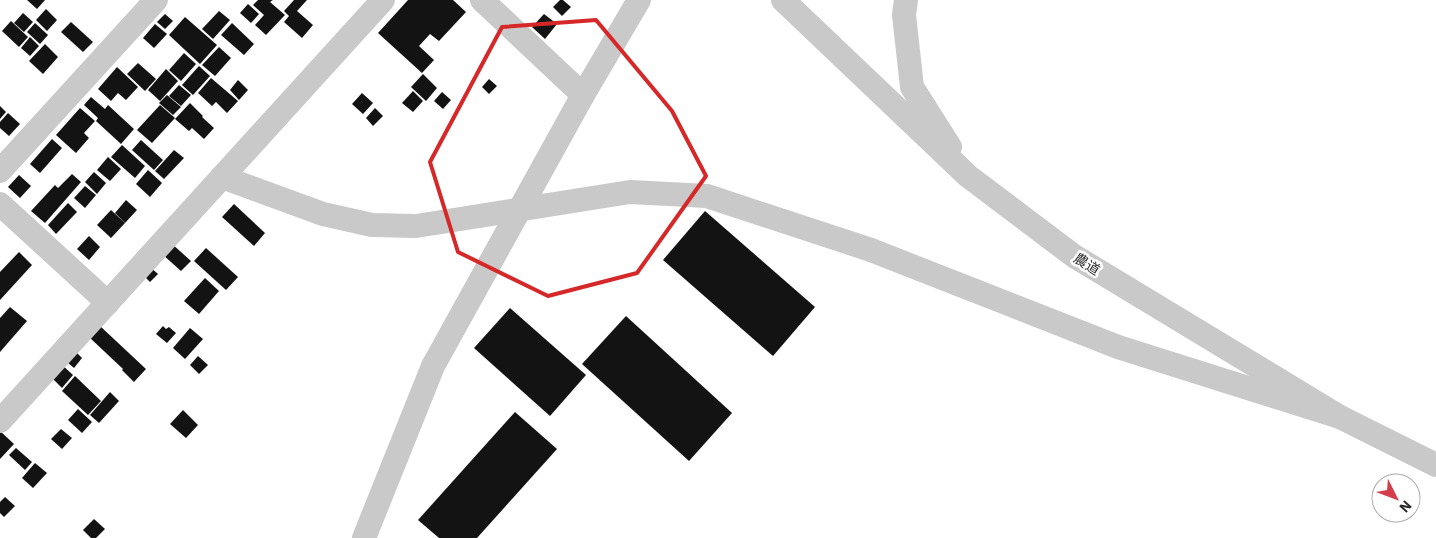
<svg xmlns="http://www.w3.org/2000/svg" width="1436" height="538" font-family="'IBM Plex Sans','Noto Sans SC',sans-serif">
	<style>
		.building { fill: #131313 }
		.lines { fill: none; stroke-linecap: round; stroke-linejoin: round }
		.minor { stroke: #c9c9c9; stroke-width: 24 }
		.marked { fill: none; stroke: #d62828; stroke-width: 4; stroke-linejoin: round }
		.labels { text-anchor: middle; stroke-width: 5; stroke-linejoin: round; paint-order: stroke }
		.street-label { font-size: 14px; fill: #2c2c2c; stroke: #fff }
	</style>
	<rect width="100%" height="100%" fill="#fff"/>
	<g class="building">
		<polygon points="27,0 45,0 37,9"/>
		<polygon points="258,0 273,0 270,2 285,15 266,35 255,25 264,15 253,5"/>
		<polygon points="294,0 307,0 297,11 313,25 302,38 284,22 289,16 284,11"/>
		<polygon points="408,0 453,0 466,12 439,41 430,34 419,46 434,60 422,73 378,33"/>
		<polygon points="560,0 563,0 571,7 562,16 553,7"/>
		<polygon points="248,4 259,14 251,23 240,13"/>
		<polygon points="46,9 57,20 47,31 36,20"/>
		<polygon points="219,11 230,20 213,39 202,29"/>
		<polygon points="23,13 33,22 24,32 14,23"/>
		<polygon points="165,14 173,21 165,29 157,22"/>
		<polygon points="544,14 557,24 545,39 532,27"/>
		<polygon points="185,17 217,45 200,64 169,35"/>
		<polygon points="11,21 28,37 19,47 2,31"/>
		<polygon points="71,22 93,42 83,52 61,32"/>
		<polygon points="35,23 48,35 40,44 27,32"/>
		<polygon points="232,23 254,44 244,55 221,35"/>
		<polygon points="155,24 167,34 154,48 143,38"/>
		<polygon points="30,37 39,46 30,56 21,48"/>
		<polygon points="45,44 58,57 43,74 29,61"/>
		<polygon points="219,47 231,58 215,76 202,65"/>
		<polygon points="184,53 196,64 181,81 169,70"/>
		<polygon points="138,63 156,79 145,91 127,74"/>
		<polygon points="199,66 210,76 193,95 182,85"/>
		<polygon points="117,67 138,87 126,100 118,93 111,101 98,89"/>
		<polygon points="166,69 178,81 160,101 148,90"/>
		<polygon points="423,74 437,88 426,101 411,87"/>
		<polygon points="211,78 238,101 227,113 216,102 212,106 198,93"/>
		<polygon points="489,79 497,86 489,94 482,87"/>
		<polygon points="238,80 248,90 239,100 230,90"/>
		<polygon points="179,85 191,95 181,106 169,96"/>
		<polygon points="413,91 423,101 413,112 402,103"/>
		<polygon points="442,92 451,100 443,109 434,101"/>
		<polygon points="362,93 373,103 363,114 352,104"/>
		<polygon points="167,95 181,107 173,115 159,103"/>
		<polygon points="91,97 105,109 108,105 134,129 121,144 96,121 98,118 84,105"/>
		<polygon points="190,103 203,116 202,117 214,128 204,139 192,128 189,131 175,119"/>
		<polygon points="160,105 175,118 152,143 137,130"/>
		<polygon points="0,106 6,112 0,119"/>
		<polygon points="80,108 95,121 84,133 89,138 76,153 56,135"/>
		<polygon points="375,108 383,116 373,126 366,118"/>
		<polygon points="8,113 20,124 9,136 0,128 0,122"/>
		<polygon points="52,139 62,148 40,173 30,164"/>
		<polygon points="141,140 163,160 154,170 132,150"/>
		<polygon points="122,145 145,166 135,178 111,157"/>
		<polygon points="174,150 184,158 164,179 155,171"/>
		<polygon points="108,157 121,169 110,181 97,170"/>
		<polygon points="148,170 162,183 150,197 136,184"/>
		<polygon points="94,172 106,183 97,194 85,182"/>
		<polygon points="72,174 81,182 45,223 31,211 55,185 58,188"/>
		<polygon points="19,175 31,186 20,198 8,187"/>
		<polygon points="85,186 96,195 85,208 74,198"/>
		<polygon points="126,200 137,210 125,223 115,213"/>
		<polygon points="68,203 77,212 56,234 48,225"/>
		<polygon points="234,204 265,233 254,246 222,217"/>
		<polygon points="111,210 125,223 111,238 97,225"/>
		<polygon points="705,211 815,307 773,356 663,260"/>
		<polygon points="89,236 100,247 89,260 77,249"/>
		<polygon points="171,243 191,261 181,271 162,254"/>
		<polygon points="206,248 238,277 226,290 194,261"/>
		<polygon points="19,252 32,265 0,300 0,272"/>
		<polygon points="149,266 158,274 150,282 142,274"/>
		<polygon points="205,278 219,291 199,314 184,301"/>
		<polygon points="10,307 27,321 0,352 0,318"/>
		<polygon points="510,308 586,375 550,416 474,348"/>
		<polygon points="626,316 732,413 689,461 582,364"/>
		<polygon points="100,326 146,369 134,382 122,370 123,369 89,337"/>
		<polygon points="163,326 166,329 169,327 176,333 167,343 156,334"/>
		<polygon points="190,328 203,339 185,359 173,348"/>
		<polygon points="76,352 82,358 74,368 67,362"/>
		<polygon points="198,356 208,365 199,374 190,365"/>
		<polygon points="60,363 73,375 62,388 49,375"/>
		<polygon points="75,376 101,401 88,415 62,391"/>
		<polygon points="110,392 119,401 99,423 90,415"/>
		<polygon points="78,409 92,422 82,433 68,420"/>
		<polygon points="183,410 198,425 186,438 170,424"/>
		<polygon points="515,412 557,449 477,538 439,538 418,520"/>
		<polygon points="61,429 72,438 62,449 51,439"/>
		<polygon points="0,431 14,444 0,459"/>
		<polygon points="16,448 32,462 25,470 9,455"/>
		<polygon points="35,463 47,473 33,488 22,478"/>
		<polygon points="5,497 15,506 4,517 0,513 0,502"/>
		<polygon points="94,519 105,529 96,538 91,538 83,530"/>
	</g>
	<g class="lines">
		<g class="minor">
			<polyline points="482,0 583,95"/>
			<polyline points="783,0 968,176 1074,256 1340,417 1436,465"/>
			<polyline points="906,0 904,15 912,87 950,147"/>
			<polyline points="0,171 156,0"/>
			<polyline points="222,177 323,214 372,225 416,226 630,192 707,196 871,250 1118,347 1340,417"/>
			<polyline points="0,204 108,303"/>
			<polyline points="0,421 383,0"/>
			<polyline points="364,538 433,366 583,95 639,0"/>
		</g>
	</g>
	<path class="marked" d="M596,20L672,111L706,176L637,273L548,296L458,252L430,162L502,27Z"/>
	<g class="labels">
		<g class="street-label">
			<text transform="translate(1087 264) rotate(32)" y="5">農道</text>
		</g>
	</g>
	<g transform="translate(1396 498) rotate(132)"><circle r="24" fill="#ffffff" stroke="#ababab"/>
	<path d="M0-4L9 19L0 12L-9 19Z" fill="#d43e4c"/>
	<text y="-8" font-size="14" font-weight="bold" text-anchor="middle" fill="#2c2c2c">N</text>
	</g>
</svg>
